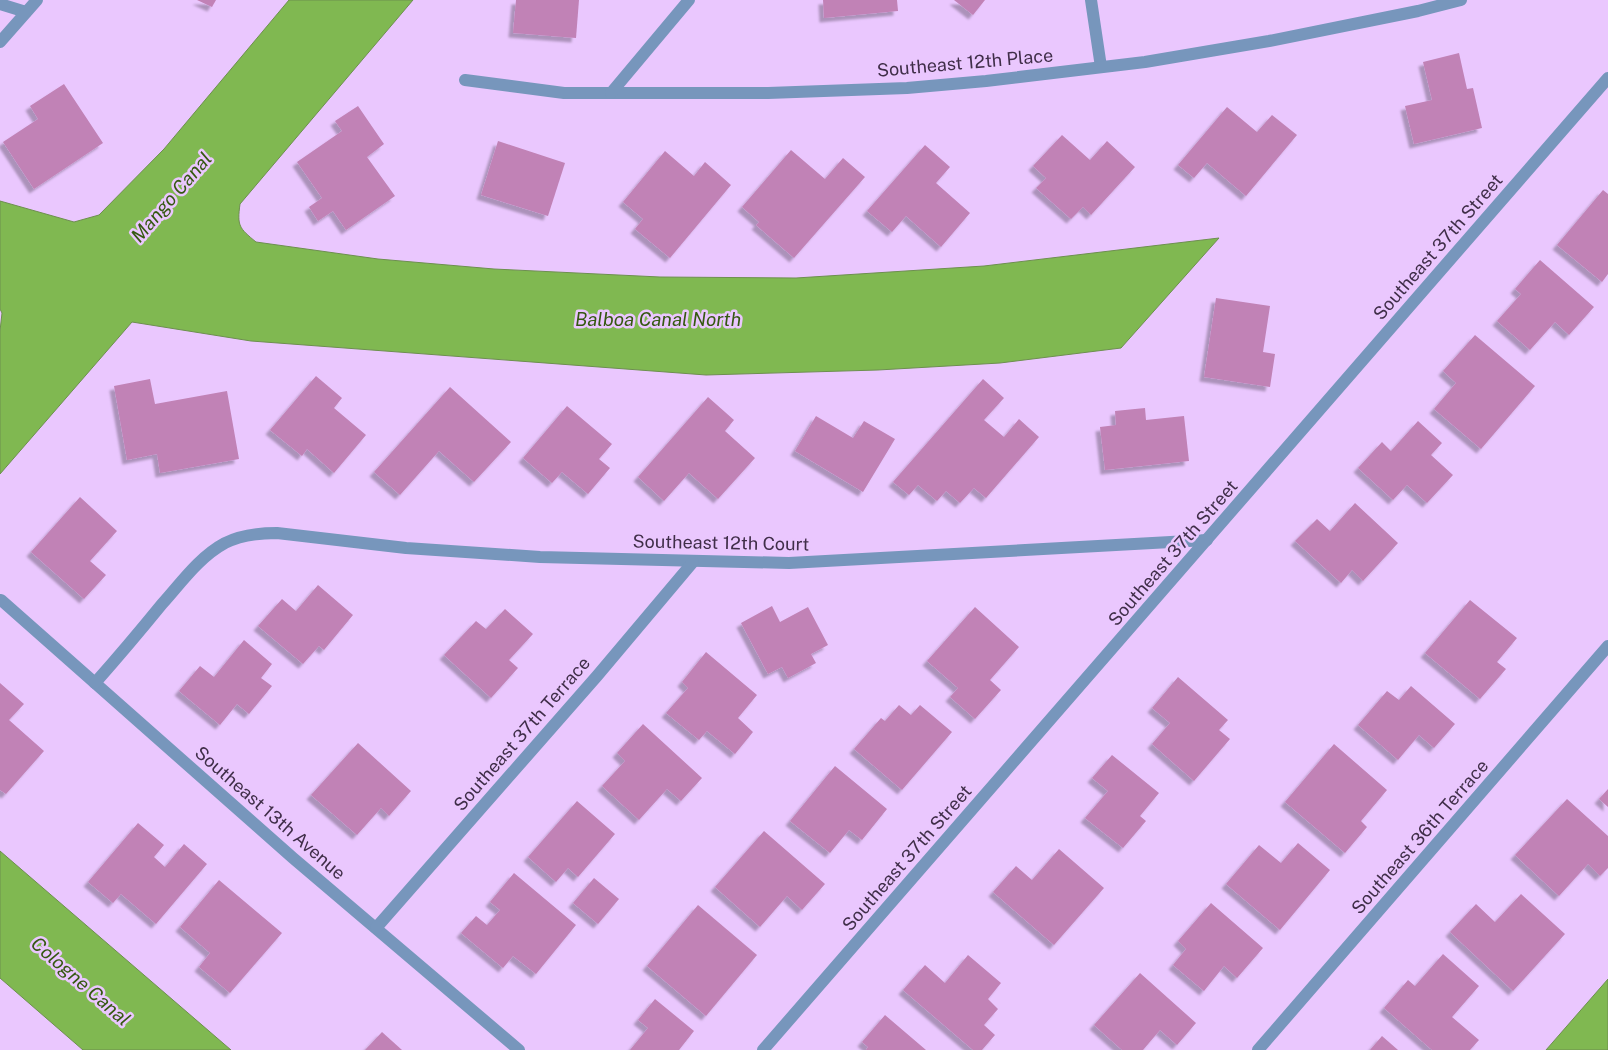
<svg xmlns="http://www.w3.org/2000/svg" width="1608" height="1050" font-family="'Public Sans',sans-serif">
	<style>
		.water { fill: #80b851; stroke: #6d8f4f }
		.building { fill: #c182b6; filter: url(#shadow) }
		.lines { fill: none; stroke-linecap: round; stroke-linejoin: round }
		.street { stroke: #7796bc; stroke-width: 12 }
		.labels { text-anchor: middle; stroke-width: 5; stroke-linejoin: round; paint-order: stroke }
		.street-label { font-size: 18px; fill: #402e49; stroke: #eac7fe }
		.water-label { font-size: 19px; font-style: italic; fill: #355911; stroke: #eac7fe }
	</style>
	<defs>
		<filter id="shadow"><feDropShadow dx="-4.5" dy="4.5" stdDeviation="1" flood-color="#0004"/></filter>
	</defs>
	<rect width="100%" height="100%" fill="#eac7fe"/>
	<g class="water">
		<path d="M289,0H413L240,204C237,226 239,228 256,242L378,259L494,269L660,277L796,278L984,266L1219,238L1121,348L1000,363L878,370L706,375L251,341L132,322L0,474V331L2,313L0,309V201L74,222L99,215L164,149Z"/>
		<polygon points="0,851 231,1050 83,1050 0,978"/>
		<polygon points="1608,979 1608,1050 1546,1050"/>
	</g>
	<g class="building">
		<polygon points="197,0 216,0 212,7"/>
		<polygon points="516,0 579,0 576,38 513,33"/>
		<polygon points="823,0 897,0 898,11 824,18"/>
		<polygon points="954,0 985,0 973,15"/>
		<polygon points="1459,53 1467,89 1473,88 1482,128 1414,144 1405,106 1432,100 1423,62"/>
		<polygon points="64,84 103,143 34,189 3,142 38,119 30,106"/>
		<polygon points="358,106 384,144 367,157 395,196 346,230 333,211 318,221 309,207 322,198 297,162 342,131 335,121"/>
		<polygon points="1227,107 1257,132 1272,115 1297,135 1246,196 1207,163 1194,178 1178,165"/>
		<polygon points="1062,135 1090,160 1107,141 1135,167 1091,215 1083,207 1071,219 1036,188 1046,178 1033,166"/>
		<polygon points="498,141 565,163 548,216 481,195"/>
		<polygon points="925,145 950,167 936,183 970,213 941,247 906,216 892,232 867,211"/>
		<polygon points="791,150 825,179 843,158 865,177 794,258 756,225 759,222 742,207"/>
		<polygon points="665,151 694,176 705,162 731,185 670,258 635,229 643,219 623,202"/>
		<polygon points="1603,190 1608,194 1608,274 1602,282 1557,245"/>
		<polygon points="1540,260 1594,307 1569,335 1555,322 1530,350 1497,321 1521,294 1515,289"/>
		<polygon points="1216,298 1270,306 1263,352 1275,354 1270,387 1204,377"/>
		<polygon points="1475,335 1535,386 1481,449 1434,409 1456,383 1443,371"/>
		<polygon points="316,376 342,398 334,408 366,435 334,473 307,449 302,456 270,430"/>
		<polygon points="150,379 155,404 227,391 239,459 160,473 157,454 127,460 114,386"/>
		<polygon points="983,379 1004,398 984,420 1004,437 1019,419 1039,437 986,498 974,488 960,503 946,491 937,501 918,485 909,495 893,482"/>
		<polygon points="450,387 511,442 474,482 439,451 400,495 374,472"/>
		<polygon points="708,397 734,420 725,431 755,458 718,499 689,473 664,501 638,477"/>
		<polygon points="567,406 612,444 599,459 610,468 588,494 562,472 552,483 523,458"/>
		<polygon points="1145,408 1146,420 1184,416 1189,461 1105,470 1100,427 1116,425 1115,411"/>
		<polygon points="816,416 853,438 864,421 895,439 863,492 795,451"/>
		<polygon points="1418,421 1442,443 1431,455 1453,475 1427,503 1407,485 1393,500 1358,468 1382,442 1391,451"/>
		<polygon points="80,497 117,531 90,561 106,575 84,599 31,552"/>
		<polygon points="1355,503 1398,543 1363,581 1352,570 1341,583 1295,541 1317,519 1330,531"/>
		<polygon points="318,585 353,615 324,650 319,646 303,664 258,626 282,599 296,611"/>
		<polygon points="1470,600 1517,638 1497,662 1506,669 1480,699 1425,653"/>
		<polygon points="772,606 780,622 808,607 828,645 811,654 816,663 788,678 782,667 768,674 741,623"/>
		<polygon points="975,607 1019,647 990,680 1001,690 975,719 950,697 958,688 927,661"/>
		<polygon points="505,609 533,634 509,660 518,668 491,698 444,655 476,621 486,629"/>
		<polygon points="244,640 272,664 261,678 272,686 249,714 237,704 220,725 179,691 200,666 214,677"/>
		<polygon points="706,652 757,695 738,718 753,732 735,754 707,731 699,740 666,713 688,688 682,682"/>
		<polygon points="1178,677 1228,720 1219,730 1230,739 1194,781 1152,744 1170,723 1152,708"/>
		<polygon points="0,683 24,704 9,720 44,751 6,794 0,790"/>
		<polygon points="1411,686 1455,724 1434,748 1419,735 1398,760 1358,725 1387,691 1399,700"/>
		<polygon points="899,705 911,715 920,705 952,732 902,790 854,749 881,718 885,721"/>
		<polygon points="643,724 702,778 681,801 667,789 639,820 602,786 625,761 617,753"/>
		<polygon points="358,743 411,791 389,816 381,808 357,835 311,795"/>
		<polygon points="1334,744 1387,790 1361,821 1367,827 1345,853 1285,802"/>
		<polygon points="1112,755 1159,793 1140,816 1146,821 1123,848 1085,818 1108,791 1092,778"/>
		<polygon points="835,766 887,809 862,840 849,830 830,853 790,821"/>
		<polygon points="1608,789 1608,807 1599,799"/>
		<polygon points="1567,799 1608,836 1608,868 1600,876 1588,864 1559,896 1515,855"/>
		<polygon points="577,801 615,834 578,877 568,868 556,882 528,857"/>
		<polygon points="138,823 164,845 154,857 165,867 184,844 207,864 156,924 121,894 113,903 88,882"/>
		<polygon points="764,831 825,884 802,910 787,896 760,927 715,887"/>
		<polygon points="1298,843 1330,870 1280,930 1226,884 1259,845 1281,863"/>
		<polygon points="1059,849 1104,888 1054,945 993,892 1016,866 1032,880"/>
		<polygon points="514,873 576,925 536,974 513,956 503,968 461,933 476,916 487,925 500,910 490,902"/>
		<polygon points="594,878 619,899 598,924 573,903"/>
		<polygon points="219,880 282,933 230,993 199,967 210,953 180,927"/>
		<polygon points="1521,894 1565,934 1513,991 1450,932 1476,904 1495,922"/>
		<polygon points="1211,903 1263,948 1237,978 1224,966 1204,991 1173,965 1186,949 1178,941"/>
		<polygon points="698,905 757,955 706,1016 647,966"/>
		<polygon points="1443,954 1479,986 1452,1017 1479,1040 1470,1050 1432,1050 1384,1008 1408,980 1415,986"/>
		<polygon points="968,955 1001,983 988,999 998,1009 984,1025 995,1035 982,1050 973,1050 903,990 925,965 945,983"/>
		<polygon points="1140,973 1196,1023 1177,1045 1160,1030 1143,1050 1122,1050 1094,1025"/>
		<polygon points="655,999 694,1031 679,1050 630,1050 648,1028 638,1020"/>
		<polygon points="885,1015 926,1050 866,1050 868,1047 862,1042"/>
		<polygon points="382,1032 402,1050 365,1050"/>
		<polygon points="1382,1036 1398,1050 1370,1050"/>
	</g>
	<g class="lines">
		<g class="street">
			<polyline points="1091,0 1101,67"/>
			<polyline points="0,4 26,12"/>
			<polyline points="0,42 37,0"/>
			<polyline points="465,80 564,93 768,93 907,88 986,81 1145,62 1269,41 1418,11 1461,0"/>
			<polyline points="611,93 689,0"/>
			<polyline points="1,600 293,858 519,1050"/>
			<path d="M95,683C118,657 140,631 162,604C181,583 199,557 225,543C241,535 259,533 277,533L406,548L540,557L789,563L1207,540"/>
			<polyline points="376,928 597,676 693,562"/>
			<polyline points="763,1050 1608,78"/>
			<polyline points="1258,1050 1608,646"/>
		</g>
	</g>
	<g class="labels">
		<g class="street-label">
			<text transform="translate(965 63) rotate(-5)" y="6">Southeast 12th Place</text>
			<text transform="translate(1438 247) rotate(-49)" y="6">Southeast 37th Street</text>
			<text transform="translate(721 543) rotate(1)" y="6">Southeast 12th Court</text>
			<text transform="translate(1173 553) rotate(-49)" y="6">Southeast 37th Street</text>
			<text transform="translate(522 734) rotate(-49)" y="6">Southeast 37th Terrace</text>
			<text transform="translate(270 813) rotate(41)" y="6">Southeast 13th Avenue</text>
			<text transform="translate(1420 837) rotate(-49)" y="6">Southeast 36th Terrace</text>
			<text transform="translate(907 858) rotate(-49)" y="6">Southeast 37th Street</text>
		</g>
		<g class="water-label">
			<text transform="translate(171 197) rotate(-49)" y="7">Mango Canal</text>
			<text x="658" y="326">Balboa Canal North</text>
			<text transform="translate(81 981) rotate(41)" y="7">Cologne Canal</text>
		</g>
	</g>
</svg>
